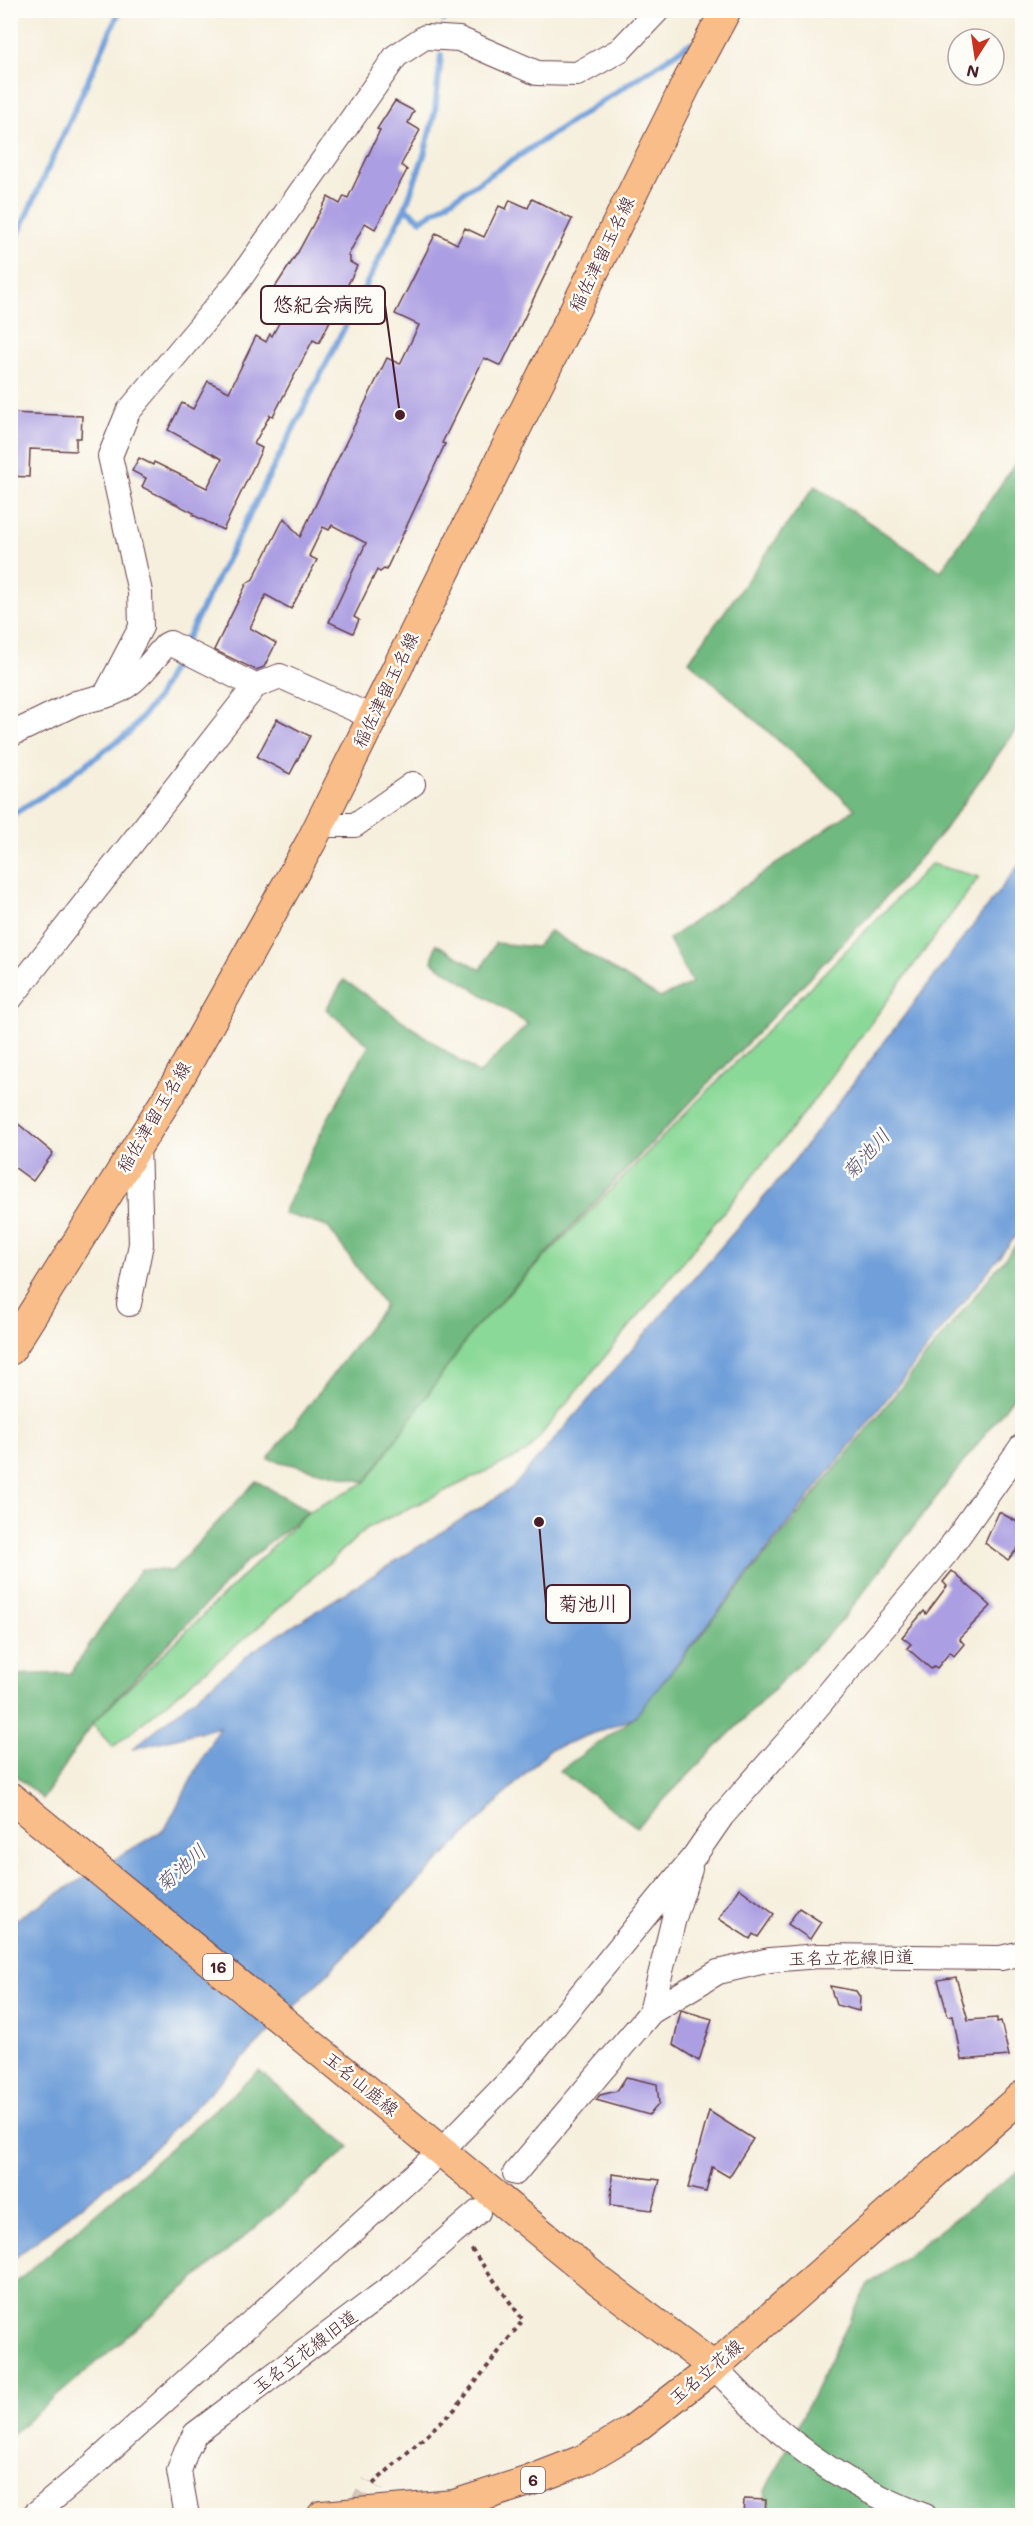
<svg xmlns="http://www.w3.org/2000/svg" width="1033" height="2526" font-family="Mali,'Klee One',sans-serif">
	<style>
		.green { fill: #8bd998; stroke: #6a7c62; stroke-width: 1.5 }
		.forest { fill: #70b980; stroke: #5d6c56; stroke-width: 1.5 }
		.water { fill: #709fd9; stroke: #5d5f82; stroke-width: 1.5 }
		.lines { fill: none; stroke-linecap: round; stroke-linejoin: round }
		.stream { stroke: #709fd9; stroke-width: 6 }
		.building { fill: #ac9ee2 }
		.minor-tunnel { stroke: #d4c5b9; stroke-width: 24; stroke-dasharray: 24 12; stroke-linecap: butt }
		.minor-casing { stroke: #643e46; stroke-width: 26 }
		.major-casing { stroke: #643e46; stroke-width: 32 }
		.path { stroke: #643e46; stroke-width: 4; stroke-dasharray: 4.5 4.5; stroke-linecap: butt }
		.minor { stroke: #fff; stroke-width: 24 }
		.major { stroke: #f8bd89; stroke-width: 30 }
		.labels { text-anchor: middle; stroke-width: 5; stroke-linejoin: round; paint-order: stroke }
		.shield { fill: #fdfcf7; stroke: #806168; stroke-width: 1.5 }
		.shield-label { font-size: 16px; font-weight: bold; fill: #4a1f2b }
		.street-label { font-size: 18px; fill: #4a1f2b; stroke: #fdfcf7 }
		.water-label { font-size: 20px; font-style: italic; fill: #595271; stroke: #fdfcf7 }
		.leader { fill: none; stroke: #4a1f2b; stroke-width: 2 }
		.callout-dot { fill: #4a1f2b; stroke: #fdfcf7; stroke-width: 2 }
		.callout { fill: #fdfcf7; stroke: #4a1f2b; stroke-width: 2 }
		.callout-label { font-size: 20px; text-anchor: middle; font-weight: bold; fill: #4a1f2b }
	</style>
	<rect width="100%" height="100%" fill="#fdfcf7"/>
	<filter id="ink" filterUnits="userSpaceOnUse"><feTurbulence type="fractalNoise" baseFrequency=".0167" numOctaves="2"/><feDisplacementMap in="SourceGraphic" scale="12" xChannelSelector="R" yChannelSelector="G"/><feConvolveMatrix kernelMatrix="1 2 1 2 8 2 1 2 1" color-interpolation-filters="sRGB"/></filter>
	<filter id="wash" filterUnits="userSpaceOnUse"><feTurbulence type="fractalNoise" baseFrequency=".008" numOctaves="4" result="noise"/><feDisplacementMap in="SourceGraphic" scale="24" xChannelSelector="R" yChannelSelector="G"/><feGaussianBlur stdDeviation="1.35" result="paint"/><feColorMatrix in="noise" values="0 0 0 0 0 0 0 0 0 0 0 0 0 0 0 0 0 1.4 0 .05"/><feComposite in="paint" operator="in"/></filter>
	<g filter="url(#wash)">
		<rect width="100%" height="100%" fill="#f6efdd"/>
		<polygon class="green" points="931,864 979,877 802,1116 527,1452 367,1528 255,1630 113,1747 92,1724 309,1511 366,1482 474,1329"/>
		<g class="forest">
			<polygon points="1022,454 1022,721 944,830 879,905 474,1329 366,1482 268,1459 385,1306 328,1227 283,1213 327,1120 369,1045 326,1009 344,980 479,1074 528,1024 432,962 436,944 481,970 495,943 536,947 550,931 660,998 692,983 669,939 855,809 689,661 815,486 941,571"/>
			<polygon points="1022,1237 1022,1386 842,1620 637,1827 559,1771 634,1718"/>
			<polygon points="256,1481 309,1511 246,1562 92,1724 43,1799 11,1772 11,1675 71,1673 141,1569 172,1571"/>
			<polygon points="259,2071 350,2147 11,2435 11,2287"/>
			<polygon points="1022,2168 1022,2515 769,2515 765,2491 867,2286"/>
		</g>
		<polygon class="water" points="1022,861 1022,1228 634,1718 549,1750 152,2150 11,2261 11,1922 165,1829 219,1727 132,1749 253,1651 513,1487 780,1179"/>
		<g class="lines">
			<g class="stream">
				<polyline points="444,20 446,10"/>
				<polyline points="441,55 435,111 424,155 405,208 421,220 691,43"/>
				<polyline points="10,252 120,10"/>
				<polyline points="184,644 405,208"/>
				<polyline points="10,816 47,793 130,732 157,698 180,653"/>
			</g>
		</g>
		<g id="blocks">
			<g class="building">
				<polygon points="395,101 414,111 408,123 420,130 401,165 407,170 375,229 365,223 348,256 350,257 350,262 357,266 319,343 313,340 273,416 270,415 254,444 262,448 261,451 223,530 193,515 194,513 142,487 146,478 132,471 139,458 153,465 154,462 207,488 222,459 168,430 182,403 193,409 208,381 229,392 256,336 266,342 270,334 272,336 287,308 268,298 298,252 328,197 340,204 344,196 348,198 380,130 377,129"/>
				<polygon points="532,199 572,219 501,366 484,358 442,443 445,444 386,570 384,569 380,572 377,570 354,617 359,620 353,633 329,622 366,543 332,525 329,530 323,527 309,556 317,560 291,609 266,595 250,628 276,643 264,667 256,670 214,650 247,583 253,579 284,518 300,537 387,358 400,364 419,325 395,314 436,233 457,244 465,228 484,237 499,206 506,209 510,200 528,208"/>
				<polygon points="10,413 82,416 81,438 76,438 76,451 30,449 29,477 10,476"/>
				<polygon points="277,719 310,736 290,774 257,757"/>
				<polygon points="10,1117 53,1153 33,1181 10,1164"/>
				<polygon points="999,1512 1023,1525 1023,1542 1008,1560 985,1543"/>
				<polygon points="952,1571 991,1606 959,1638 964,1644 954,1656 950,1652 937,1668 934,1666 931,1669 907,1648 911,1644 902,1637 924,1611 926,1614 947,1586 943,1582"/>
				<polygon points="739,1888 774,1914 758,1937 753,1934 750,1939 719,1919"/>
				<polygon points="799,1908 821,1922 810,1939 788,1924"/>
				<polygon points="956,1977 968,2020 997,2018 997,2022 1001,2021 1009,2056 961,2060 953,2015 948,2016 938,1980"/>
				<polygon points="830,1986 856,1991 860,1997 859,2011 836,2005"/>
				<polygon points="681,2010 712,2019 699,2061 673,2045"/>
				<polygon points="626,2077 657,2084 659,2104 649,2115 596,2100 600,2095 617,2091"/>
				<polygon points="709,2111 753,2139 729,2177 712,2167 706,2192 688,2188"/>
				<polygon points="612,2174 660,2180 652,2210 611,2205"/>
				<polygon points="744,2499 766,2500 765,2516 743,2516"/>
			</g>
		</g>
	</g>
	<g filter="url(#ink)">
		<use href="#blocks" fill-opacity="0" stroke="#643e46" stroke-width="1.5"/>
		<g class="lines">
			<polyline class="minor-tunnel" points="355,2516 373,2484"/>
			<g class="minor-casing">
				<g id="minor">
					<path d="M105,696C134,688 146,667 166,645L170,643L255,686"/>
					<polyline points="10,735 76,703 105,696 141,627 140,592 110,456 128,412 239,280 396,56 425,37 459,39 537,73 577,74 620,50 658,10"/>
					<polyline points="319,825 355,825 413,784"/>
					<polyline points="10,999 255,686 280,676 372,717"/>
					<polyline points="129,1304 141,1244 138,1145"/>
					<polyline points="651,2012 674,1918 690,1869"/>
					<polyline points="515,2173 651,2012 718,1972 770,1960 818,1956 1001,1958 1022,1953"/>
					<path d="M714,2367C735,2388 755,2410 777,2429C821,2467 871,2496 925,2516"/>
					<polyline points="33,2516 92,2466 441,2151 514,2076 695,1855 722,1816 798,1730 947,1552 1022,1446"/>
					<polyline points="187,2516 179,2471 186,2451 195,2434 395,2284 478,2212"/>
				</g>
			</g>
			<g class="major-casing">
				<g id="major">
					<polyline points="10,1350 173,1089 311,842 688,81 726,10"/>
					<polyline points="10,1797 598,2280 714,2367"/>
					<polyline points="322,2516 454,2505 529,2481 583,2460 630,2432 714,2367 1022,2096"/>
				</g>
			</g>
			<polyline class="path" points="373,2484 455,2409 523,2320 469,2246"/>
			<use href="#minor" class="minor"/>
			<use href="#major" class="major"/>
		</g>
	</g>
	<g class="labels">
		<g class="shield">
			<rect x="203" y="1954" width="30" height="26" rx="4.5"/>
			<rect x="521" y="2467" width="24" height="26" rx="4.5"/>
		</g>
		<g class="shield-label">
			<text x="218" y="1973">16</text>
			<text x="533" y="2486">6</text>
		</g>
		<g class="street-label">
			<text transform="translate(602 254) rotate(-64)" y="6">稲佐津留玉名線</text>
			<text transform="translate(386 690) rotate(-64)" y="6">稲佐津留玉名線</text>
			<text transform="translate(154 1117) rotate(-59)" y="6">稲佐津留玉名線</text>
			<text transform="translate(851 1958) rotate(-1)" y="6">玉名立花線旧道</text>
			<text transform="translate(361 2084) rotate(39)" y="6">玉名山鹿線</text>
			<text transform="translate(305 2352) rotate(-37)" y="6">玉名立花線旧道</text>
			<text transform="translate(706 2372) rotate(-40)" y="6">玉名立花線</text>
		</g>
		<g class="water-label">
			<text transform="translate(866 1154) rotate(-48)" y="7">菊池川</text>
			<text transform="translate(181 1868) rotate(-42)" y="7">菊池川</text>
		</g>
	</g>
	<path class="leader" d="M400 415L385 305M539 1522L546 1604"/>
	<g class="callout-dot">
		<circle cx="400" cy="415" r="6"/>
		<circle cx="539" cy="1522" r="6"/>
	</g>
	<g class="callout">
		<rect x="261" y="286" width="124" height="38" rx="6"/>
		<rect x="546" y="1585" width="84" height="38" rx="6"/>
	</g>
	<g class="callout-label">
		<text x="323" y="312">悠紀会病院</text>
		<text x="588" y="1611">菊池川</text>
	</g>
	<rect width="1033" height="2526" fill="none" stroke="#fdfcf7" stroke-width="36"/>
	<g transform="translate(976 57) rotate(192)"><circle r="28" fill="#fdfcf7" stroke="#b5a4a5" stroke-width="1.5"/>
	<path d="M0-4.5L10 22L0 15L-10 22Z" fill="#c8321e"/>
	<text y="-9" font-size="16" font-weight="bold" text-anchor="middle" fill="#4a1f2b">N</text>
	</g>
</svg>
